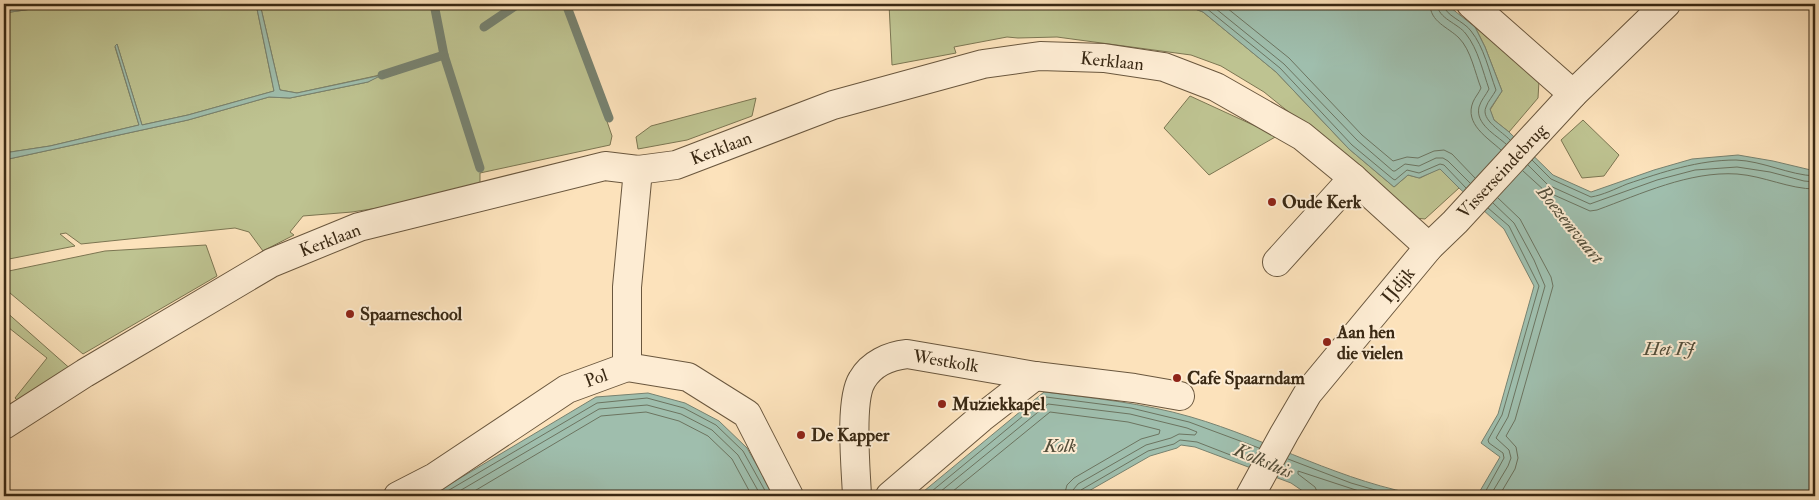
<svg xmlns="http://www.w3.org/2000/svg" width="1819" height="500" font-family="'IM FELL Double Pica',serif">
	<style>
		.green { fill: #bec391; stroke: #7c7652 }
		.water { fill: #9fbead; stroke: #778270 }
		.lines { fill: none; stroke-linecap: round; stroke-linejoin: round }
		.shore { stroke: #6c7460; stroke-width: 1 }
		.stream { stroke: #778270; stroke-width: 9 }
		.minor-casing { stroke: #6a573e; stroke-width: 30 }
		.tertiary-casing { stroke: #6a573e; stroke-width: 30 }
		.minor { stroke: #fdecd3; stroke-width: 28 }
		.tertiary { stroke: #fdecd3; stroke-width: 28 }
		.poi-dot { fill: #8f2418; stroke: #fdecd3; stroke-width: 2 }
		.labels { text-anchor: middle; stroke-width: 4; stroke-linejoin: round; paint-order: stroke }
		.street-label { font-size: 18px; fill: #3a2914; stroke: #fdecd3 }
		.poi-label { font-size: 18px; font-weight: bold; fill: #3a2914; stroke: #fdecd3; text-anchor: start }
		.water-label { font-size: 19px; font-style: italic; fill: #534e3a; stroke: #fdecd3 }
	</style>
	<rect width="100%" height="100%" fill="#fce2bb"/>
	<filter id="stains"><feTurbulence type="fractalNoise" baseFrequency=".004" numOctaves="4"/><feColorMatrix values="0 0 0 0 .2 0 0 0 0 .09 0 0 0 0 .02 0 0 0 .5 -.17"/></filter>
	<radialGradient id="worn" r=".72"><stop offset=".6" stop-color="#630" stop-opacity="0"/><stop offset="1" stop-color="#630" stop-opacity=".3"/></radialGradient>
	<g class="green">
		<polygon points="66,4 256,4 274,91 188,115 142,125 117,44 115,47 139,125 50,146 4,153 4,13"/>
		<polygon points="260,4 567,4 612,136 610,145 480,173 480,192 352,212 303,216 290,232 294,235 263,251 249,232 235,228 81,244 66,233 60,234 75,246 4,260 4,160 188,120 269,97 290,98 368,82 380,75 297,93 280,90"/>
		<polygon points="889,4 1182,4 1203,12 1276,72 1349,149 1394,187 1408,175 1420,178 1440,168 1459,188 1425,219 1405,217 1327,143 1264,92 1221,66 1191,55 1057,37 1018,38 1007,37 954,47 956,53 892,65"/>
		<polygon points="1475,27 1539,81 1538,98 1509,132 1494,120 1490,110 1502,91 1485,47"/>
		<polygon points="1190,96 1277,136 1209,175 1164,128"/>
		<polygon points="756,98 752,116 687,140 638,149 636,137 651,126"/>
		<polygon points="1583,120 1619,155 1604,176 1582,178 1561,140"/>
		<polygon points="206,245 217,276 83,354 4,288 4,272 105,251"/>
		<polygon points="4,310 74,372 24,406 15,398 47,358 4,324"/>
	</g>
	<g class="water">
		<polygon points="4,4 66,4 4,13"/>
		<polygon points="256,4 260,4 280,90 297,93 382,75 368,82 290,98 269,97 188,120 4,160 4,153 50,146 139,125 115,46 117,44 142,125 188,115 274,91"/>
		<polygon points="1182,4 1446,4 1475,27 1485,47 1502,91 1490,109 1494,120 1509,132 1553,175 1591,192 1654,170 1692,159 1738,155 1773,161 1815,171 1815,496 1477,496 1500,457 1481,443 1498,414 1534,286 1504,229 1459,188 1440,169 1419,178 1408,175 1394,187 1349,149 1276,72 1203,12"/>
		<path d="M1044,392C1093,398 1143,403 1191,417C1270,440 1343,483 1426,496H1310L1291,483L1195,447L1181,445L1177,448L1150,456L1080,496H918Z"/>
		<polygon points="648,393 685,403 719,421 747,448 774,496 430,496 596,397"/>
	</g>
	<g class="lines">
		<g class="shore">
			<polyline points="1195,4 1206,8 1280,68 1352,145 1393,179 1395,180 1407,170 1419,173 1440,164 1444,165 1466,188"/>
			<polyline points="1210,4 1284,64 1357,140 1393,171 1395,171 1405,164 1419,166 1436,158 1443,158 1448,161 1470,183"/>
			<polyline points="1222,4 1289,58 1362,135 1393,161 1407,157 1418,158 1434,151 1444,150 1452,154 1475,178"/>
			<path d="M1430,4C1430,22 1448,27 1459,38C1471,50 1475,73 1481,88C1479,93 1475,97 1473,102C1464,124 1488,138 1501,150"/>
			<path d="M1437,4C1438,19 1458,23 1466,34C1478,49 1483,72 1489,89C1486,95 1481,100 1479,107C1475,124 1496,135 1506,144"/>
			<path d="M1443,4C1445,16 1464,21 1471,31C1484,47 1489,71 1496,90C1493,96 1488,101 1486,107C1480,120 1503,132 1510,140"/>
			<path d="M1532,160L1551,179L1591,197C1603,195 1615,189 1627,184C1663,172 1698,160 1736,160C1763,161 1789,175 1815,176"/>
			<polyline points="1528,165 1548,185 1590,204 1657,180 1695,170 1737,167 1770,172 1804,181 1815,182"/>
			<path d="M1523,171L1545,191L1590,211L1597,210C1641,194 1689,171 1737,174C1764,176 1789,189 1815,189"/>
			<polyline points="1498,198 1520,219 1551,277 1553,286 1515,420 1506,436 1516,447 1518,458 1515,469 1499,496"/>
			<polyline points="1288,459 1351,483 1396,496"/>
			<polyline points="439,496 597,403 647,398 684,408 716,425 743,451 768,496"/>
			<polyline points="451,496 599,409 647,405 681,414 712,430 738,455 761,496"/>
			<polyline points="466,496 601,416 646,412 679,421 708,436 732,459 752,496"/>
			<polyline points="926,496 1046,397 1131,408 1189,422 1259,448"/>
			<polyline points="935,496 1048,404 1130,414 1187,428 1197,432 1195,435 1179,434 1171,438 1146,445 1078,484 1073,490 1072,496"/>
			<polyline points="947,496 1050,412 1128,422 1160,430 1159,434 1141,439 1074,478 1067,485 1064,496"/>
			<polyline points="1078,496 1081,490 1148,451 1174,444 1180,440 1197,442 1251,463"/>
			<polyline points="1319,496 1315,487 1298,474 1298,471 1374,496"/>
			<polyline points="1483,496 1504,458 1503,453 1489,443 1488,440 1502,415 1539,286 1509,226 1488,208"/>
			<polyline points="1490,496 1508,466 1511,458 1509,450 1496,438 1508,417 1545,286 1534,260 1514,223 1493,203"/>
		</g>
		<g class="stream">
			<polyline points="434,4 444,55"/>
			<polyline points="566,4 609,118"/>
			<polyline points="484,27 518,4"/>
			<polyline points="382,75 444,55 480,168"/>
		</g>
		<g class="minor-casing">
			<g id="minor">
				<polyline points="1471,4 1573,94"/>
				<polyline points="1277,262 1353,178"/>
				<polyline points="627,367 688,377 747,414 789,496"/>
				<polyline points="627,367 627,287 638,170"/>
				<polyline points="4,425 85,373 271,263 359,227 605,166 638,170 676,165 833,105 983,64 1040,56 1104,58 1164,67 1216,87 1302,136 1353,178 1429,247"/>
				<polyline points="398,496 435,477 567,389 627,367"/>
				<path d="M857,496C856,470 849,401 862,380C871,364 889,356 907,354L1035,376L1134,388L1180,396"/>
				<polyline points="890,496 981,418 1035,376"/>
			</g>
		</g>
		<g class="tertiary-casing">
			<polyline id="tertiary" points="1250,496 1284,434 1308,393 1429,247 1455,222 1573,94 1666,4"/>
		</g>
		<use href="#minor" class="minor"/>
		<use href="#tertiary" class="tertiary"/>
	</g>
	<g class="poi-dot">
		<circle cx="1272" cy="202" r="5"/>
		<circle cx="350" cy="314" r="5"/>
		<circle cx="1327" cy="342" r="5"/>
		<circle cx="1177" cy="378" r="5"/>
		<circle cx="942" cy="404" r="5"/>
		<circle cx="801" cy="435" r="5"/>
	</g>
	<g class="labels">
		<g class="street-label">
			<text transform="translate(1112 61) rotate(6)" y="6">Kerklaan</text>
			<text transform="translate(721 148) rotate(-21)" y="6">Kerklaan</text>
			<text transform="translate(1502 171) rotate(-47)" y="6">Visserseindebrug</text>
			<text transform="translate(330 240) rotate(-21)" y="6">Kerklaan</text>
			<text transform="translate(1398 285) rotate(-50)" y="6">IJdijk</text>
			<text transform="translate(946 361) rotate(9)" y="6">Westkolk</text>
			<text transform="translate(596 378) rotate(-20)" y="6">Pol</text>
		</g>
		<g class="poi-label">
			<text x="1282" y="208">Oude Kerk</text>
			<text x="360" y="320">Spaarneschool</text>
			<text x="1337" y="338">Aan hen<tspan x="1337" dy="21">die vielen</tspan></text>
			<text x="1187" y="384">Cafe Spaarndam</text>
			<text x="952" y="410">Muziekkapel</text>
			<text x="811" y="441">De Kapper</text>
		</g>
		<g class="water-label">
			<text transform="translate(1571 224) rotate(51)" y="7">Boezemvaart</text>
			<text x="1669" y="355">Het IJ</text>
			<text x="1060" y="452">Kolk</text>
			<text transform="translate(1264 460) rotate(23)" y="7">Kolksluis</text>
		</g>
	</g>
	<rect width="1819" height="500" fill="none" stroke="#fce2bb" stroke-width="20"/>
	<rect x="5" y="5" width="1809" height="490" fill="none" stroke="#3a2914" stroke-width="2.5"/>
	<rect x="10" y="10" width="1799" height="480" fill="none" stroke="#3a2914"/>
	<rect width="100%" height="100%" filter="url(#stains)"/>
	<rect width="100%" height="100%" fill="url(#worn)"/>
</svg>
